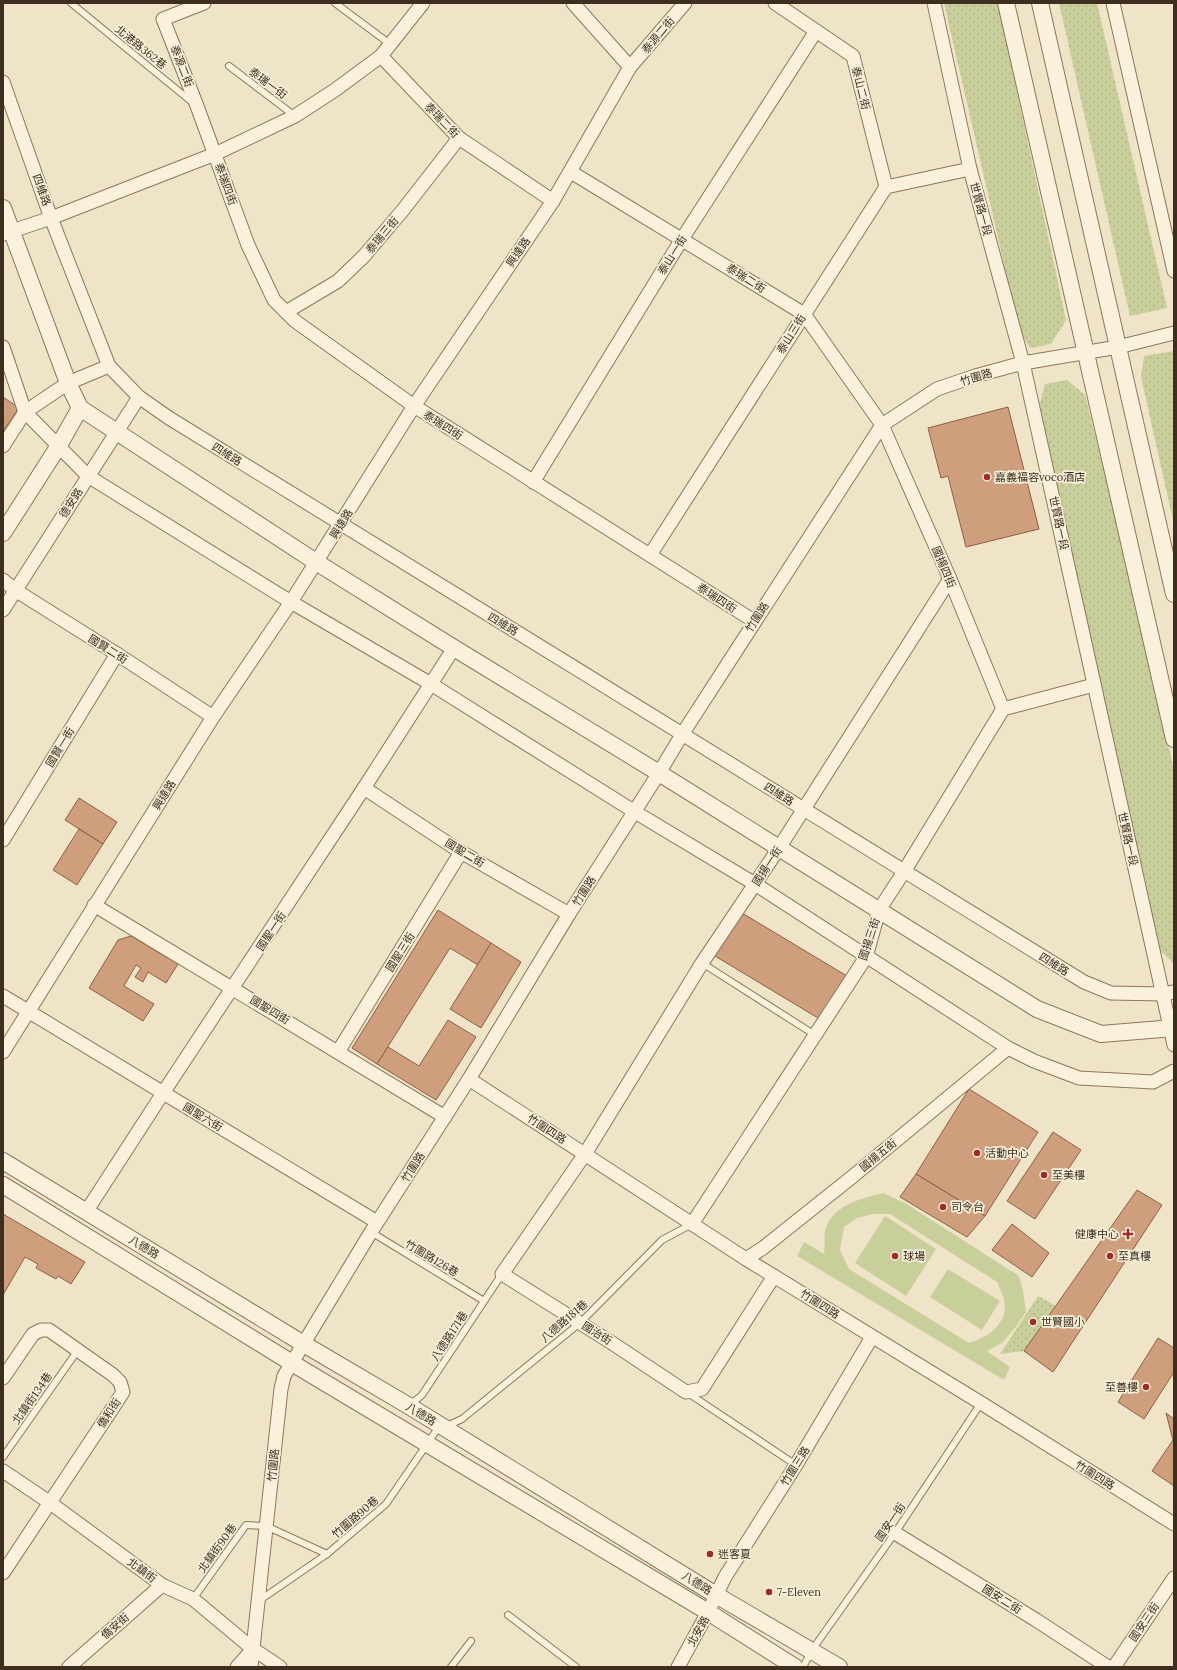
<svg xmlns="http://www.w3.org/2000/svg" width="1177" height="1670" font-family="Lora,'Noto Sans TC',serif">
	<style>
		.grass { fill: url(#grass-dots) }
		.pitch { fill: #c9cf9b; fill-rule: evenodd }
		.building { fill: #cf9f7d; stroke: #8d5f41 }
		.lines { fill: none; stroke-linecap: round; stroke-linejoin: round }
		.service-casing { stroke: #8d765c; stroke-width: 8 }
		.minor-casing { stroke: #8d765c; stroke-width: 15 }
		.tertiary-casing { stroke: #8d765c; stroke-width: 18 }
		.service { stroke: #faf1dc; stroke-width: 6 }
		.minor { stroke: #faf1dc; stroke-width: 13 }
		.tertiary { stroke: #faf1dc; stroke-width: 16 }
		.poi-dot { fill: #9e2a2b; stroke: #f7eed8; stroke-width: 1.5 }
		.labels { text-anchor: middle; stroke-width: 3.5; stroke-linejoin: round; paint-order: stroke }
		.street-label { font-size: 11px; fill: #3d2e20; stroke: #f7eed8 }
		.poi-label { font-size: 11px; fill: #3d2e20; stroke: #f7eed8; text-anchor: start }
	</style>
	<defs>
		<pattern id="grass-dots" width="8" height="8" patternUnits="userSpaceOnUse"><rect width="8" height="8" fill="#c9cf9b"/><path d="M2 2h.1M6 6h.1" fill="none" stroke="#aeb285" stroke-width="1.8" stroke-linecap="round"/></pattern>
	</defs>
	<rect width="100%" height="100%" fill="#f0e4c8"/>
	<g class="grass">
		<polygon points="944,3 998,3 1066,320 1051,344 1030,348 1019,329"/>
		<polygon points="1059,3 1097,3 1167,308 1130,316"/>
		<polygon points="1174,351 1174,525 1141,377 1144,356"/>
		<polygon points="1067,380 1085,395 1148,646 1174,771 1173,963 1160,950 1039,407 1045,384"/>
		<polygon points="1038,1296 1056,1306 1024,1351 1000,1354"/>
	</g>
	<g class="pitch">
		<path d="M883,1193L905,1203L1019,1276L1023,1291L1026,1312L1015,1328L1002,1343L987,1351L1010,1367L1004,1380L797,1256L804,1242L824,1254C825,1247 824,1238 825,1231C832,1205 860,1199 883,1193ZM873,1214H890L997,1282C999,1288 1003,1294 1004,1300C1009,1323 989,1337 969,1343L849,1269L840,1250L844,1227L857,1218Z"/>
		<polygon points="885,1216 936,1249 906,1296 855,1263"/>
		<polygon points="948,1269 1000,1301 982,1330 930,1297"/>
	</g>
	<g class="building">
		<polygon points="3,397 19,408 3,431"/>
		<polygon points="1008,407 1039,529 966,547 948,476 941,478 928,428"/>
		<polygon points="79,798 117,822 103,844 65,820"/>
		<polygon points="79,829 103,844 77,885 53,870"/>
		<polygon points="438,910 491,943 478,965 450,948 377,1064 352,1048"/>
		<polygon points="742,913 852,979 823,1021 715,956"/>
		<polygon points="131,936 178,964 166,983 148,972 143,982 135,977 141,968 136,965 124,986 154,1004 143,1021 89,988 118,940"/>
		<polygon points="491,943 521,962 481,1028 450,1009"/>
		<polygon points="448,1020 476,1037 436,1100 377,1064 388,1047 419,1066"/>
		<polygon points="969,1089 1038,1132 985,1216 916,1174"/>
		<polygon points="1053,1132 1081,1150 1035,1219 1007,1201"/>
		<polygon points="916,1174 985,1216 967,1237 900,1197"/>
		<polygon points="1137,1190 1162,1205 1053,1372 1024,1351"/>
		<polygon points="3,1214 85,1262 71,1284 58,1276 56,1279 36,1268 38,1264 25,1257 3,1295"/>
		<polygon points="1012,1224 1049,1253 1032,1277 992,1250"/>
		<polygon points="1158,1338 1174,1348 1174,1372 1144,1419 1118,1402"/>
		<polygon points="1166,1413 1174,1419 1174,1486 1152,1471 1173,1440"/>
	</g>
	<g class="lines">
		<g class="service-casing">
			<g id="service">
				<polyline points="71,3 192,102"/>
				<polyline points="335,3 390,44"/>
				<polyline points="229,66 295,116"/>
				<polyline points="702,963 815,1035"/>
				<polyline points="371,1232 484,1301"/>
				<polyline points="688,1393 796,1465"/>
				<polyline points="410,1405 422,1395 502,1274"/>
				<polyline points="3,1457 78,1350"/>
				<polyline points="193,1599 246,1525 266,1526 327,1554"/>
				<polyline points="260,1600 327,1554 386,1504 436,1431 462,1419 580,1323 662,1240 692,1224"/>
				<polyline points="508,1615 576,1667"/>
				<polyline points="451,1667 471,1641"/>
				<polyline points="803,1667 812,1650 895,1533 981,1403"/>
			</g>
		</g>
		<g class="minor-casing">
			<g id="minor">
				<polyline points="204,3 163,19 197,106 248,245 274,300 295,321 414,406 754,621"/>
				<polyline points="775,3 853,56 886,187"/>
				<polyline points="934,3 970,169 1023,363 1174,1045"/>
				<polyline points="1113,3 1174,271"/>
				<polyline points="381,56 459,138 553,201"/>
				<polyline points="630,67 685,3"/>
				<path d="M3,82L51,218L109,366L139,397L169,418C473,607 781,792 1084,982L1111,993L1163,994L1174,992"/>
				<polyline points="571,172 804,314 882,425 950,579 1003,709"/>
				<polyline points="3,234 51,218 215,154 295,116 335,90 381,56 423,3"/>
				<polyline points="286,312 338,281 364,256 403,210 459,138"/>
				<polyline points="3,347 25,412 88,476 291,602 431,684 635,812 755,884 1008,1048 1034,1061 1079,1078 1153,1082 1174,1071"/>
				<polyline points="3,446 25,412 68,383 109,366"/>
				<polyline points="533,482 682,239 816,31"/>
				<polyline points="650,555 886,187 970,169"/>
				<polyline points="3,580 15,590 117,654 213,717"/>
				<polyline points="3,610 139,397"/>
				<polyline points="364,788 461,852 569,914"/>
				<polyline points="3,840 117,654"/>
				<polyline points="94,905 445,1117"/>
				<polyline points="3,996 377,1222"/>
				<polyline points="3,1052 213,717 291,602 414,406 553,201 630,67 573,3"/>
				<polyline points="338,1052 461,852"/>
				<polyline points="469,1079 746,1259 981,1403 1174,1524"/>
				<polyline points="86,1212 163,1093 364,788 454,648"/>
				<polyline points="692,1224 866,957 879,910 905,870 1003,709 1094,685"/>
				<polyline points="746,1259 763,1248 852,1177 1008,1048"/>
				<polyline points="774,1276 702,1389 686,1392 612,1343 502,1274 585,1154 702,963 779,848 950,579"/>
				<polyline points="3,1378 33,1334 41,1330 49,1330 113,1375 120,1382 123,1392 114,1406 3,1573"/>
				<polyline points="3,1471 49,1502 162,1585 193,1599 253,1649 280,1667"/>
				<polyline points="895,1533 1036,1620 1108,1667"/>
				<polyline points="69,1667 162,1585"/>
				<polyline points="237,1667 253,1649"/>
				<polyline points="251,1667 281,1389 284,1376 371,1232 469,1079 569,914 659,773 683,733 882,425 937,389 975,376 1023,363 1118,347 1174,333"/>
				<polyline points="678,1667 708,1612 725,1577 796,1465 872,1337"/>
				<polyline points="1114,1667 1174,1578"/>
			</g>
		</g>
		<g class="tertiary-casing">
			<g id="tertiary">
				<polyline points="1006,3 1174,739"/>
				<polyline points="1040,3 1174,594"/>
				<polyline points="3,208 68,383 80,408 316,562 454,648 659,773 1037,1009 1101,1034 1174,1028"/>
				<polyline points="3,533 58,447 80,408"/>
				<polyline points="3,1161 302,1343 409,1406 716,1595 839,1667"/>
				<polyline points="3,1185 292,1363 708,1612 795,1667"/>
			</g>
		</g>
		<use href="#service" class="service"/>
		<use href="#minor" class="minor"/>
		<use href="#tertiary" class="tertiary"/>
	</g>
	<g class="poi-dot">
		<circle cx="987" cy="477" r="4"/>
		<circle cx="977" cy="1153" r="4"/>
		<circle cx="1044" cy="1175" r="4"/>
		<circle cx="943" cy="1207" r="4"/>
		<path d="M1126 1228h4v4h4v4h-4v4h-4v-4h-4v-4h4z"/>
		<circle cx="895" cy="1256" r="4"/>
		<circle cx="1110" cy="1256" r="4"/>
		<circle cx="1033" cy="1322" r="4"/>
		<circle cx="1146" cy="1387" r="4"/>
		<circle cx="710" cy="1554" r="4"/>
		<circle cx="769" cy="1592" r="4"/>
	</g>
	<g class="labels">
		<g class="street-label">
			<text transform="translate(658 35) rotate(-50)" y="4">泰源二街</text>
			<text transform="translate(141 47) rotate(39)" y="4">北港路362巷</text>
			<text transform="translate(182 66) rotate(69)" y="4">泰源二街</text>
			<text transform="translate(268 83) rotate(37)" y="4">泰瑞一街</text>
			<text transform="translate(861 88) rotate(76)" y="4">泰山二街</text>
			<text transform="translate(442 120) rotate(46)" y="4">泰瑞二街</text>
			<text transform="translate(226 184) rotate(70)" y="4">泰瑞四街</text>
			<text transform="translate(42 190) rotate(70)" y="4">四維路</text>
			<text transform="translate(981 209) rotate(75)" y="4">世賢路一段</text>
			<text transform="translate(382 235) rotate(-50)" y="4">泰瑞三街</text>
			<text transform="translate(518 252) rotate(-56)" y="4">興達路</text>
			<text transform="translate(672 255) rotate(-58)" y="4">泰山一街</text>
			<text transform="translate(746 278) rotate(32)" y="4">泰瑞二街</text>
			<text transform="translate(791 334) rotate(-58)" y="4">泰山三街</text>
			<text transform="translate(976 377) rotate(-17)" y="4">竹圍路</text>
			<text transform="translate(443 425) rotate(32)" y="4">泰瑞四街</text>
			<text transform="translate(227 454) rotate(32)" y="4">四維路</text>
			<text transform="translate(71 503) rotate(-57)" y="4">德安路</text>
			<text transform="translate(1059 523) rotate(78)" y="4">世賢路一段</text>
			<text transform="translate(341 524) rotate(-58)" y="4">興達路</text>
			<text transform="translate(944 567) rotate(67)" y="4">國揚四街</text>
			<text transform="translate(717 598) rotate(33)" y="4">泰瑞四街</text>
			<text transform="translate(757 617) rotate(-57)" y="4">竹圍路</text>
			<text transform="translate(503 624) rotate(31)" y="4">四維路</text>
			<text transform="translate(108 649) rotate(32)" y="4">國賢二街</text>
			<text transform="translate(60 747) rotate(-59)" y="4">國賢一街</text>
			<text transform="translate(779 794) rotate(32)" y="4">四維路</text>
			<text transform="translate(164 795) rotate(-58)" y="4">興達路</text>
			<text transform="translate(1128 839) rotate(77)" y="4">世賢路一段</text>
			<text transform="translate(465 853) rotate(31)" y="4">國聖二街</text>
			<text transform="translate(767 866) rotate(-57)" y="4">國揚一街</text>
			<text transform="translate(584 891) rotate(-57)" y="4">竹圍路</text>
			<text transform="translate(271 931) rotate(-57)" y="4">國聖一街</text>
			<text transform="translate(869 939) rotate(-72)" y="4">國揚三街</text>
			<text transform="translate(400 952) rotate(-58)" y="4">國聖三街</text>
			<text transform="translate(1054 964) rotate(32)" y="4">四維路</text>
			<text transform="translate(270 1010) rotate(31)" y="4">國聖四街</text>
			<text transform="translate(203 1117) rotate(31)" y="4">國聖六街</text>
			<text transform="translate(547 1129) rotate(33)" y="4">竹圍四路</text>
			<text transform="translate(878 1155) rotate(-39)" y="4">國揚五街</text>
			<text transform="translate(413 1167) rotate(-57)" y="4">竹圍路</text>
			<text transform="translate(144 1247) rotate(31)" y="4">八德路</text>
			<text transform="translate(432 1258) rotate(31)" y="4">竹圍路126巷</text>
			<text transform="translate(820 1304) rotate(32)" y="4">竹圍四路</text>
			<text transform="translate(564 1321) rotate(-41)" y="4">八德路181巷</text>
			<text transform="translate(597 1333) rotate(32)" y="4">國治街</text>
			<text transform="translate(449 1336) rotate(-57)" y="4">八德路171巷</text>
			<text transform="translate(32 1398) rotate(-55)" y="4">北鎮街134巷</text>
			<text transform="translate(109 1413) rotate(-57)" y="4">僑和街</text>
			<text transform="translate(421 1414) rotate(31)" y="4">八德路</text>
			<text transform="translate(273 1465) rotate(-84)" y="4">竹圍路</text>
			<text transform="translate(795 1466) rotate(-58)" y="4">竹圍三路</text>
			<text transform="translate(1095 1475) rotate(32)" y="4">竹圍四路</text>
			<text transform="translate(355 1517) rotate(-41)" y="4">竹圍路90巷</text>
			<text transform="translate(890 1522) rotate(-56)" y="4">國安一街</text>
			<text transform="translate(217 1548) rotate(-54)" y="4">北鎮街90巷</text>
			<text transform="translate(142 1570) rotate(36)" y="4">北鎮街</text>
			<text transform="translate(697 1583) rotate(32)" y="4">八德路</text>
			<text transform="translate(1002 1599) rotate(32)" y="4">國安二街</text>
			<text transform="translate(1144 1622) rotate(-56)" y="4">國安三街</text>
			<text transform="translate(115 1626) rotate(-41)" y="4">僑安街</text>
			<text transform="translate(698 1631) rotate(-61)" y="4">北安路</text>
		</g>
		<g class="poi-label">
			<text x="995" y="481">嘉義福容voco酒店</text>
			<text x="985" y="1157">活動中心</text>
			<text x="1052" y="1179">至美樓</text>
			<text x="951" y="1211">司令台</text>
			<text x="1119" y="1238" text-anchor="end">健康中心</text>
			<text x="903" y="1260">球場</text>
			<text x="1118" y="1260">至真樓</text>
			<text x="1041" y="1326">世賢國小</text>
			<text x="1138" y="1391" text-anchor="end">至善樓</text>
			<text x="718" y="1558">迷客夏</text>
			<text x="777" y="1596">7-Eleven</text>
		</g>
	</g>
	<rect width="1177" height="1670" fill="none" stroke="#3d2e20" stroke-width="8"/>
</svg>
